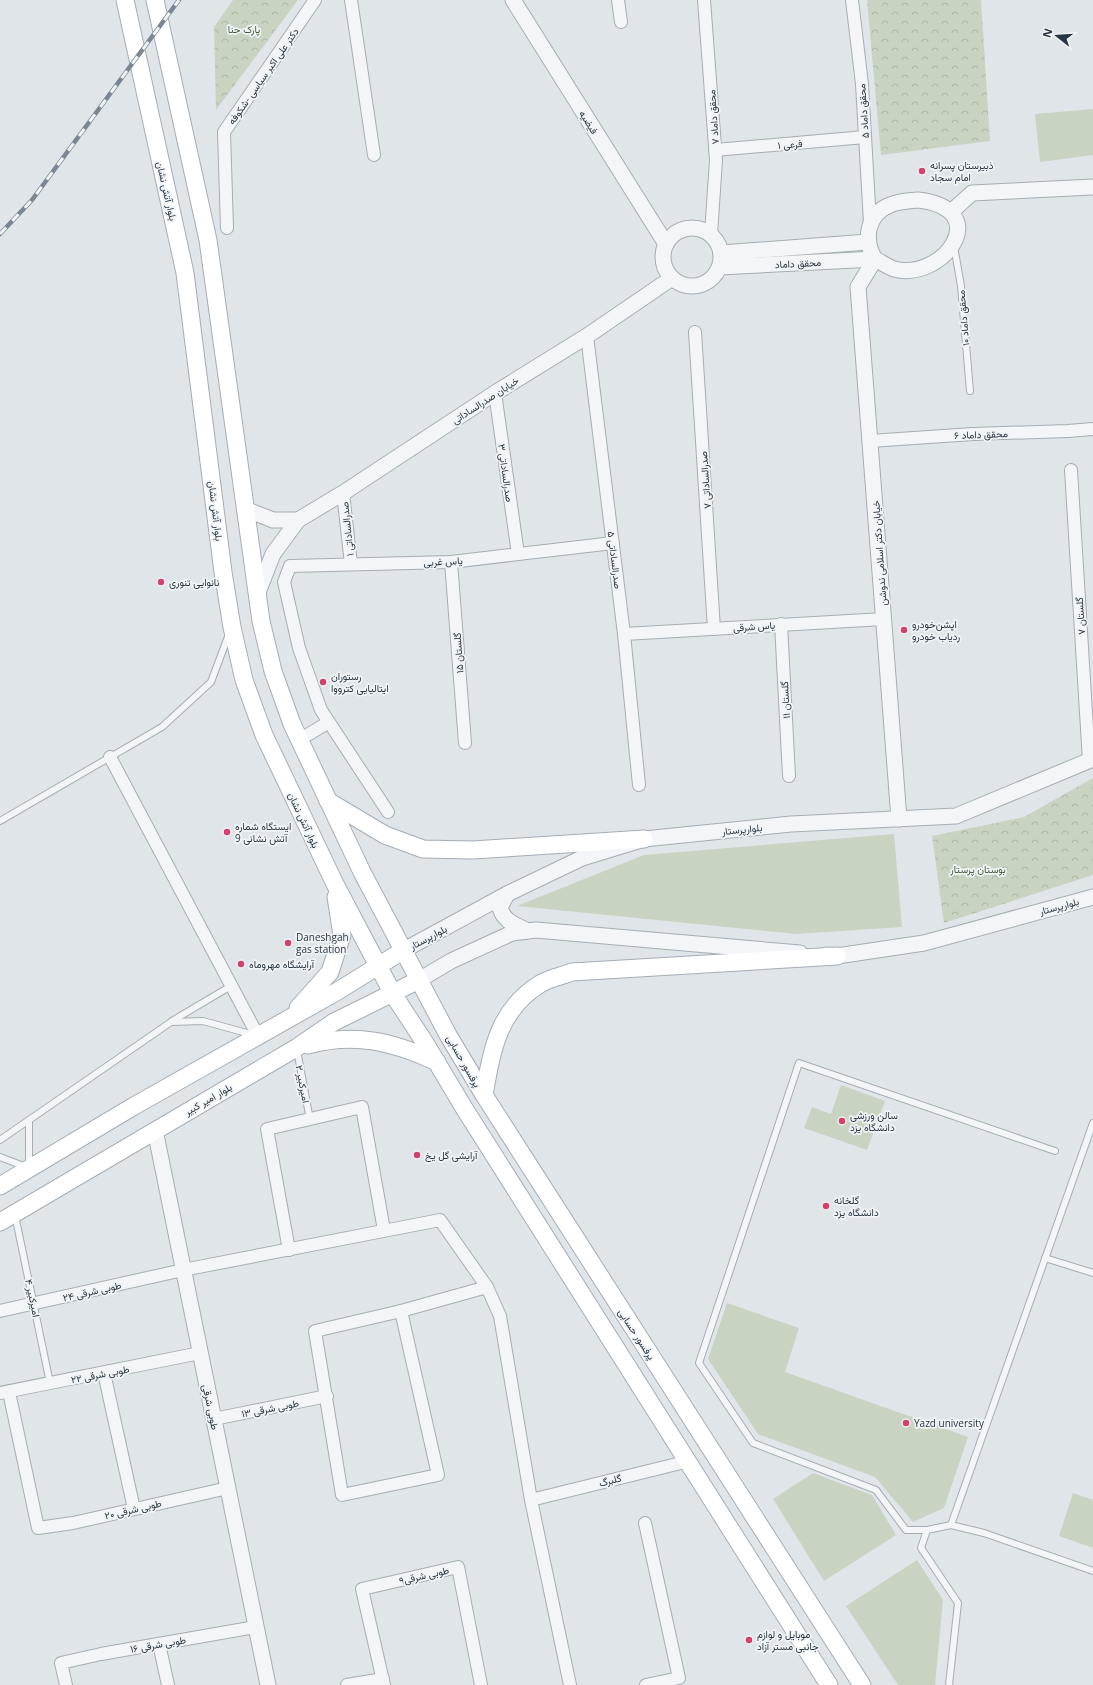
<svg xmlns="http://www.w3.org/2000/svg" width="1093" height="1685" font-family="'Open Sans',Vazirmatn,sans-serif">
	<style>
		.grass { fill: #c8d4c1 }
		.park { fill: url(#park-crowns) }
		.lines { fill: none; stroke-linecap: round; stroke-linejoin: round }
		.service-casing { stroke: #a5adb4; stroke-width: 8 }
		.minor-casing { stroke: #a5adb4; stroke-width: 14 }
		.tertiary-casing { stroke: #a5adb4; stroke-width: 17 }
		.secondary-casing { stroke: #a5adb4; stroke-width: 19 }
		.service { stroke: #f3f5f8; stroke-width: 6 }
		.minor { stroke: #f3f5f8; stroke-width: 12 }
		.tertiary { stroke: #f3f5f8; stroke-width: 15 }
		.secondary { stroke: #fff; stroke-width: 17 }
		.rail-casing { stroke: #798794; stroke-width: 4.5 }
		.rail { stroke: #f0f4f7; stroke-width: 3; stroke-dasharray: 9; stroke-linecap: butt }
		.poi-dot { fill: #d24269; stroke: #f0f4f7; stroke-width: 1.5 }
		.labels { text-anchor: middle; stroke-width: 3.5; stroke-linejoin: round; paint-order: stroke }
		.park-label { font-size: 10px; fill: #425e35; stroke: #f0f4f7 }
		.street-label { font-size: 10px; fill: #283542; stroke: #f0f4f7 }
		.poi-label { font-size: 10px; fill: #283542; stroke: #f0f4f7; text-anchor: start }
	</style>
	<defs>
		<pattern id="park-crowns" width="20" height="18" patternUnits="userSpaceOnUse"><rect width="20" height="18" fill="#c8d4c1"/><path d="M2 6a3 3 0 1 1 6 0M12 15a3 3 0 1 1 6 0" fill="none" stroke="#acb7a7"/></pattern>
	</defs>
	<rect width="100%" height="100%" fill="#e0e5ea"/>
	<g class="grass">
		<polygon points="1093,109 1093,155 1040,162 1035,114"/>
		<polygon points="894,834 902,927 796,934 517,906 644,855"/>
		<polygon points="841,1085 885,1101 867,1150 804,1128 812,1107 831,1114"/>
		<polygon points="727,1303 799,1328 785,1372 968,1437 944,1508 913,1522 875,1477 758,1434 708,1359"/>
		<polygon points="813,1473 872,1495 896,1535 824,1581 773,1499"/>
		<polygon points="1073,1493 1093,1500 1093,1548 1059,1536"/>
		<polygon points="917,1560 943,1600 935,1685 898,1685 846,1606"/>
	</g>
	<g class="park">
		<polygon points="233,0 298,0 216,110 214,27"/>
		<polygon points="867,0 981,0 990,141 881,155"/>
		<polygon points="1093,778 1093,875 944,923 932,836 1024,817"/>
	</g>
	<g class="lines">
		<g class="service-casing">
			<g id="service">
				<polyline points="954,246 961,286 970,391"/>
				<polyline points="0,821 162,727 211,682 229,634"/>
				<polyline points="172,1021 231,986"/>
				<polyline points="297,1050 310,1120"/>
				<polyline points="0,1140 171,1022 203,1021 254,1035"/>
				<polyline points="0,1157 29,1168 29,1120"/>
				<polyline points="15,1215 50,1383"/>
				<polyline points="1045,1258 1093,1273"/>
				<polyline points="951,1525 1093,1123"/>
				<polyline points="927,1530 906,1530 876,1490 753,1443 699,1363 799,1063 1055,1151"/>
				<polyline points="949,1685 958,1603 921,1548 927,1530 951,1525 984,1533 1093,1571"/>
			</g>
		</g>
		<g class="minor-casing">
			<g id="minor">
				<polyline points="351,0 374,155"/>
				<polyline points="618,0 621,22"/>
				<polyline points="704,0 716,160 711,234"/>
				<polyline points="852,0 862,84 870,223"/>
				<polyline points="715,150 865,137"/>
				<polyline points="227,228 224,132 315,0"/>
				<polyline points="695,332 714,629"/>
				<polyline points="587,336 624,634 639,785"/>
				<polyline points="495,393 518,554"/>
				<polyline points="870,441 973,434 1068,431 1093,429"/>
				<polyline points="1071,470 1089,761"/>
				<polyline points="343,493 351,564"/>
				<polyline points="451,562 465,743"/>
				<polyline points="781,624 789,776"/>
				<polyline points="624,634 884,619"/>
				<polyline points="299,740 329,722"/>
				<polyline points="110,757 258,1036"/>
				<polyline points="388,812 321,710 299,648 284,582 290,566 451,562 613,543"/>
				<polyline points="289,1250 267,1129 362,1107 384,1230"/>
				<polyline points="0,1311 183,1270 440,1220 487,1287 500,1316 531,1500 570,1685"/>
				<polygon points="401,1311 438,1475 342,1495 315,1331"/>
				<polyline points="401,1311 487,1287"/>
				<polyline points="104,1373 134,1509"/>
				<polyline points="9,1392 38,1528 73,1523 228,1488"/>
				<polyline points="0,1393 200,1353"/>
				<polyline points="214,1419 327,1396"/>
				<polyline points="531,1500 689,1461"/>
				<polyline points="645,1523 679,1678 646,1685"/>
				<polyline points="159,1644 168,1685"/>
				<polyline points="66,1685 61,1663 101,1654 256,1627"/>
				<polyline points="347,1685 383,1679"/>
				<polyline points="384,1685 362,1589 458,1567 481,1685"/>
			</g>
		</g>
		<g class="tertiary-casing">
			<g id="tertiary">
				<polyline points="513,0 666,244"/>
				<path d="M918,200C996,209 943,282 894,269C888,267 881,262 875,259C863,240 867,214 890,205C899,201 909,201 918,200Z"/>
				<polyline points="951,212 972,193 1093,187"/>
				<circle cx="692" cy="257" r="29"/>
				<polyline points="721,253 868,242"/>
				<polyline points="875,259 858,287 899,819"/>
				<polyline points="720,267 875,259"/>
				<polyline points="245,509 273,520 298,520"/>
				<polyline points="257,595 273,554 298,520 343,493 495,393 587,336 672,278"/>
				<path d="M507,894L500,908C504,922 516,925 528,931"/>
				<polyline points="404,950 507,894 582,858 644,839 791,824 956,816 1093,759"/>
				<polyline points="826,955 837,956 924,943 1093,897"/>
				<polyline points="419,980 451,961 512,933 536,930 800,953"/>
				<polyline points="155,1130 268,1685"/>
			</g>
		</g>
		<g class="secondary-casing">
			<g id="secondary">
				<polyline points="125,0 185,273 223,572 232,627 244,680 264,735 335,884 393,994 427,1046 464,1108 829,1685"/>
				<polyline points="155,0 208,240 261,621 273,671 292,724 362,872 448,1035 484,1095 862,1685"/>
				<polyline points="328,801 385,835 423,849 473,850 644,839"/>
				<polyline points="298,1008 330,972 342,935 336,897"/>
				<path d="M308,1045C355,1032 394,1042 437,1062"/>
				<path d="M484,1095C492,1050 498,1010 540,984C549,978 562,976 572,972L837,956"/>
				<polyline points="0,1186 134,1106 336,992 404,950"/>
				<polyline points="0,1222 296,1048 334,1022 419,980"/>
			</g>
		</g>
		<use href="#service" class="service"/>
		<use href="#minor" class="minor"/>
		<use href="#tertiary" class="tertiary"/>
		<use href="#secondary" class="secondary"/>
		<g class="rail-casing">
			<polyline id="rail" points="0,234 32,200 179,0"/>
		</g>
		<use href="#rail" class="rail"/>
	</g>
	<g class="poi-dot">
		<circle cx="922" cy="171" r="4"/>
		<circle cx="161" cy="582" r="4"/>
		<circle cx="904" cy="630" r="4"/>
		<circle cx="323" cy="682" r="4"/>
		<circle cx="227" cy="832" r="4"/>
		<circle cx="288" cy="943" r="4"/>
		<circle cx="241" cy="964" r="4"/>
		<circle cx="842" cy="1121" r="4"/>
		<circle cx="417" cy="1155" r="4"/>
		<circle cx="826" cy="1206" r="4"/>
		<circle cx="906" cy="1423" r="4"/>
		<circle cx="749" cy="1640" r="4"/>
	</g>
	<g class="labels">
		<g class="park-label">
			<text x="244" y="33">پارک حنا</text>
			<text x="978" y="873">بوستان پرستار</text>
		</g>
		<g class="street-label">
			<text transform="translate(263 76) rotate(-55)" y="4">دکتر علی اکبر سیاسی -شکوفه</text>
			<text transform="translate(863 111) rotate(-94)" y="4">محقق داماد ۵</text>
			<text transform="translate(713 117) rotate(-94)" y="4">محقق داماد ۷</text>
			<text transform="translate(589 122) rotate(58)" y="4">فیضیه</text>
			<text transform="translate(790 144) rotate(-5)" y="4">فرعی ۱</text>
			<text transform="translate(167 191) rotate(77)" y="4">بلوار آتش نشان</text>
			<text transform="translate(798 263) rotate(-3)" y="4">محقق داماد</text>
			<text transform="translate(963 318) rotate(-95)" y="4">محقق داماد ۱۰</text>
			<text transform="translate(485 400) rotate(-33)" y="4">خیابان صدرالساداتی</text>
			<text transform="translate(981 434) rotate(-2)" y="4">محقق داماد ۶</text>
			<text transform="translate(506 473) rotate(82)" y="4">صدرالساداتی ۳</text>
			<text transform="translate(705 480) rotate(-94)" y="4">صدرالساداتی ۷</text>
			<text transform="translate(216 511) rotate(83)" y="4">بلوار آتش نشان</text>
			<text transform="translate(347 529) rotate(-96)" y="4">صدرالساداتی ۱</text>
			<text transform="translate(879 553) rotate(-94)" y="4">خيابان دکتر اسلامی ندوشن</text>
			<text transform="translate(615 560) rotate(83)" y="4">صدرالساداتی ۵</text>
			<text transform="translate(443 561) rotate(-3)" y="4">یاس غربی</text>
			<text transform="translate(1080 616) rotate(-94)" y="4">گلستان ۷</text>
			<text transform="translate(754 626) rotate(-4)" y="4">یاس شرقی</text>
			<text transform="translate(458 653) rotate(-94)" y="4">گلستان ۱۵</text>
			<text transform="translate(785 700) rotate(-93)" y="4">گلستان ۱۱</text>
			<text transform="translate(304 820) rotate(65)" y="4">بلوار آتش نشان</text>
			<text transform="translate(742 829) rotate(-6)" y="4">بلوارپرستار</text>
			<text transform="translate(1059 906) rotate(-15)" y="4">بلوارپرستار</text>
			<text transform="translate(428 937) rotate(-28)" y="4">بلوارپرستار</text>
			<text transform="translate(464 1061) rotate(60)" y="4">پرفسور حسابی</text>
			<text transform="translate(303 1084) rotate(79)" y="4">امیرکبیر ۲</text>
			<text transform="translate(208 1099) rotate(-30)" y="4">بلوار امیر کبیر</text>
			<text transform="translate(92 1291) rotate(-13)" y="4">طوبی شرقی ۲۴</text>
			<text transform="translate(33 1298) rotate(78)" y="4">امیرکبیر ۴</text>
			<text transform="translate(637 1334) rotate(57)" y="4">پرفسور حسابی</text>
			<text transform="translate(100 1374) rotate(-11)" y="4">طوبی شرقی ۲۲</text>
			<text transform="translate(211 1407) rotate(78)" y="4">طوبی شرقی</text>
			<text transform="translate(270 1408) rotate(-11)" y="4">طوبی شرقی ۱۳</text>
			<text transform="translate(610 1480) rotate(-14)" y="4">گلبرگ</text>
			<text transform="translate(133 1509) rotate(-13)" y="4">طوبی شرقی ۲۰</text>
			<text transform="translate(424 1575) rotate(-13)" y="4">طوبی شرقی۹</text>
			<text transform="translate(158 1644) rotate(-10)" y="4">طوبی شرقی ۱۶</text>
		</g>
		<g class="poi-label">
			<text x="930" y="169">ذبیرستان پسرانه<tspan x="930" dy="12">امام سجاد</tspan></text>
			<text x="169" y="586">نانوایی تنوری</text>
			<text x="912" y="628">اپشن‌خودرو<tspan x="912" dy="12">ردیاب خودرو</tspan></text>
			<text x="331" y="680">رستوران<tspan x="331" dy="12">ایتالیایی کترووا</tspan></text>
			<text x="235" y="830">ایستگاه شماره<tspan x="235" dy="12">9 آتش نشانی</tspan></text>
			<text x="296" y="941">Daneshgah<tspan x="296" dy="12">gas station</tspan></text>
			<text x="249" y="968">آرایشگاه مهروماه</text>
			<text x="850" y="1119">سالن ورزشی<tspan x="850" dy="12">دانشگاه یزد</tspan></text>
			<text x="425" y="1159">آرایشی گل یخ</text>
			<text x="834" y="1204">گلخانه<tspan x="834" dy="12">دانشگاه یزد</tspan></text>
			<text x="914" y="1427">Yazd university</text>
			<text x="757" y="1638">موبایل و لوازم<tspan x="757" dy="12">جانبی مستر آزاد</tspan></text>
		</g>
	</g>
	<g transform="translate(1057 36) rotate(287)" stroke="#f0f4f7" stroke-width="3" paint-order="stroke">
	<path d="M0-3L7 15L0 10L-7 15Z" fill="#283542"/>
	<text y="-6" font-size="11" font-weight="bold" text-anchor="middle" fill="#283542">N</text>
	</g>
</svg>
